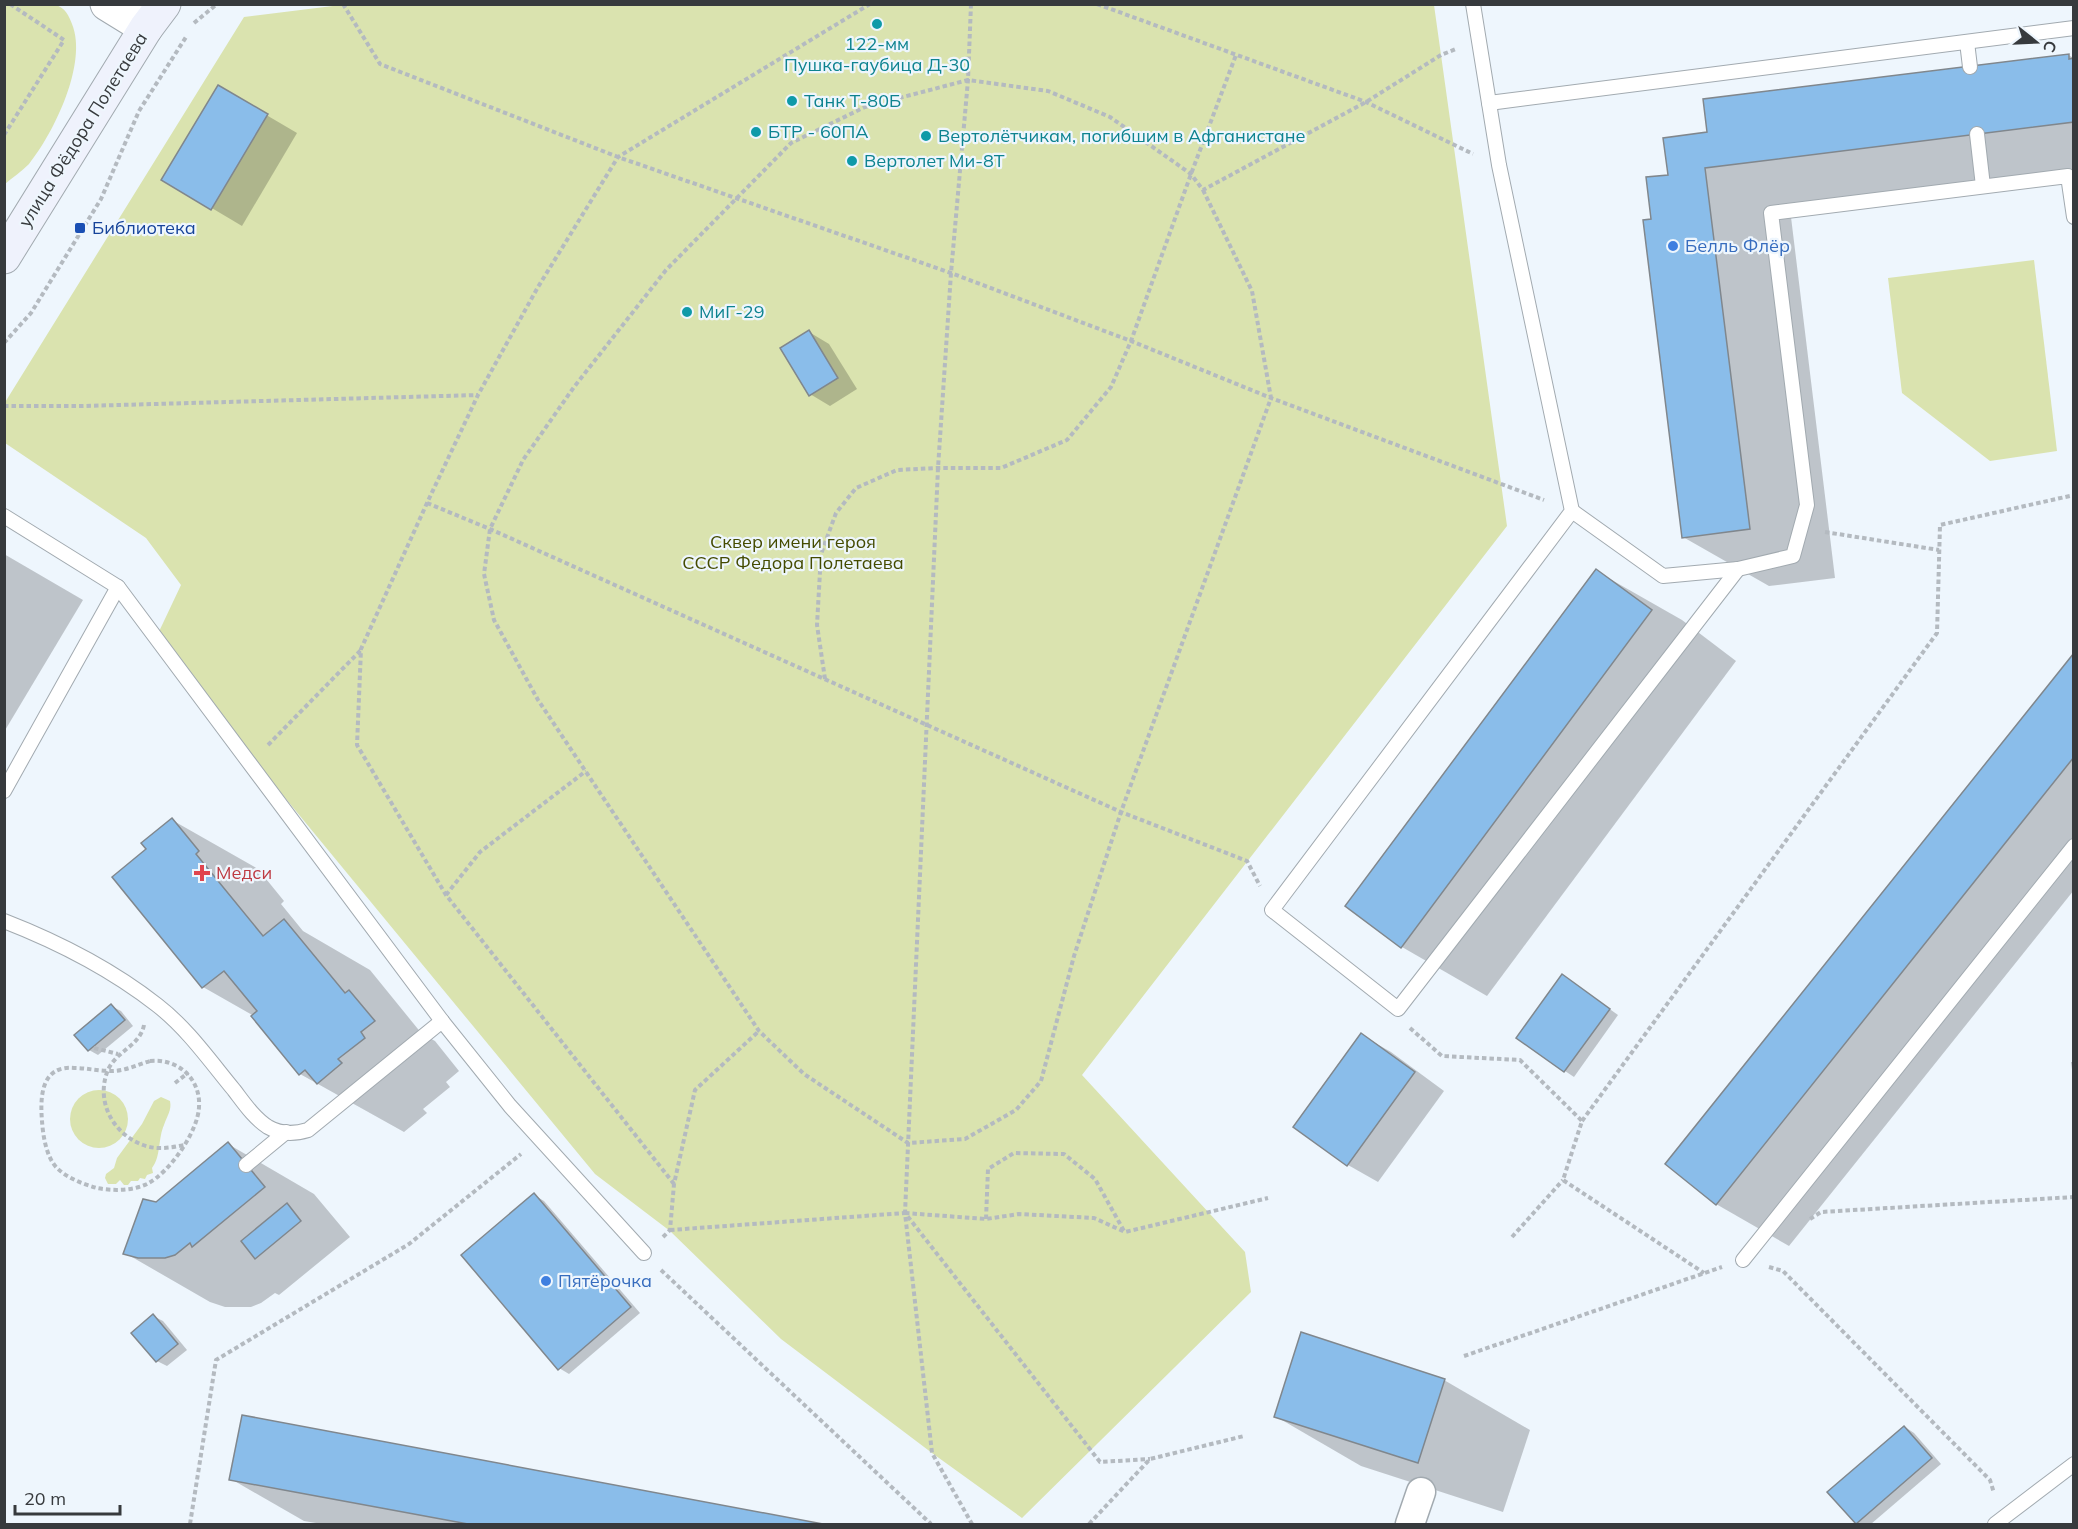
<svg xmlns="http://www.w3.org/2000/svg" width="2078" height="1529" font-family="Mulish,sans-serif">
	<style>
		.green { fill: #dae3af }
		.shadow { fill: #0003 }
		.building { fill: #8abdea; stroke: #80878d; stroke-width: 1.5 }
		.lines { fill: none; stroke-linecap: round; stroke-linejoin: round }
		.service-casing { stroke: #a2aab0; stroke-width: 16 }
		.minor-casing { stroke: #a2aab0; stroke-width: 31 }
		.tertiary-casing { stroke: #a2aab0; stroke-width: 35 }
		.secondary-casing { stroke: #a2aab0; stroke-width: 35 }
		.path { stroke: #b4bac0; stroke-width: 4; stroke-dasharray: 4.5 3; stroke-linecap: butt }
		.service { stroke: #fff; stroke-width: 14 }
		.minor { stroke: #fff; stroke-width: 28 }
		.tertiary { stroke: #fff; stroke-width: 33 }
		.secondary { stroke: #eff2fc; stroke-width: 33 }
		.culture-dot { fill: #0f9aa8; stroke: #eef6fd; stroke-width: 2 }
		.transit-dot { fill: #1a4fb4; stroke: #eef6fd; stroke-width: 2 }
		.shop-dot { fill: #3f7fe0; stroke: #eef6fd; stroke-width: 2 }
		.health-dot { fill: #e0444e; stroke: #eef6fd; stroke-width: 2 }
		.labels { text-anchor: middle; stroke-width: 4.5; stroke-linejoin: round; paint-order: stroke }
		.culture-label { font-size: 18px; fill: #0d838f; stroke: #eef6fd; text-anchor: start }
		.street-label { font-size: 18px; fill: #373a3d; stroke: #eef6fd }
		.transit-label { font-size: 18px; fill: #164399; stroke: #eef6fd; text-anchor: start }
		.shop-label { font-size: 18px; fill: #366cbe; stroke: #eef6fd; text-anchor: start }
		.park-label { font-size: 18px; fill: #444b00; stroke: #eef6fd }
		.health-label { font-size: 18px; fill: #be3a42; stroke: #eef6fd; text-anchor: start }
	</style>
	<rect width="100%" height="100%" fill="#eef6fd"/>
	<g class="green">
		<path d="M5,4C17,4 44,2 55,5C65,7 69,16 72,24C88,63 54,133 29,164C22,171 12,178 5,184Z"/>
		<polygon points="349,4 1434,5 1507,526 1082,1075 1245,1252 1251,1292 1022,1518 932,1453 781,1339 670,1231 595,1174 155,640 181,585 146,538 5,443 4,404 244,17"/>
		<polygon points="2034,260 2057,451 1990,461 1902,393 1888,278"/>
		<circle cx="99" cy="1119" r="29"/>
		<path d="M161,1097L170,1101C172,1110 167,1116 164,1125C158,1138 161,1157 152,1168L153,1173L147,1175L145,1179L140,1178L138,1181H131L128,1185H124L120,1180L116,1184H108L105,1178L106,1174L114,1168L117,1158L142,1124L154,1101Z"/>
	</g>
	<g class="shadow">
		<polygon points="2068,55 2074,58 2074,181 1791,217 1835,578 1769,586 1683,537 1653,220 1669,176 1709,134"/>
		<polygon points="219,87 297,133 242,226 163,179"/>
		<polygon points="809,332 829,344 857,389 830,406 810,394"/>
		<polygon points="4,554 83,600 4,732"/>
		<polygon points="1596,571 1682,620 1736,661 1487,996 1402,947"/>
		<polygon points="2074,656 2074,890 1789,1246 1716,1204"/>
		<polygon points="172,820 258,869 284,901 281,904 303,931 370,970 422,1034 435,1041 459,1071 446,1082 450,1087 423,1109 427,1113 404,1132 300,1074 254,1016 203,987 114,877 148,849"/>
		<polygon points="1572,982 1618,1015 1574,1077 1565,1071"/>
		<polygon points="111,1006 121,1011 133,1026 98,1055 89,1050"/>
		<polygon points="1361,1035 1391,1052 1444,1091 1378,1182 1348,1165 1295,1127"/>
		<polygon points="2071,1062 2074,1062 2074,1084"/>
		<polygon points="228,1144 314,1194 350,1237 279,1295 275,1293 261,1303 251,1307 225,1307 210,1302 125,1253"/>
		<polygon points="534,1195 544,1201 640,1313 569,1374 559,1368"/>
		<polygon points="153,1316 163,1321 187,1350 167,1366 157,1361"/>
		<polygon points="1444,1380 1530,1430 1503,1512 1361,1466 1275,1416"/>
		<polygon points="243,1417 814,1524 322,1524 304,1521 231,1479"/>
		<polygon points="1905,1427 1914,1433 1941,1464 1871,1524 1858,1524 1830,1492"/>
	</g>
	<g class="building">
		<polygon points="2069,54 2069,59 2074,58 2074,122 1705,168 1750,529 1682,538 1643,220 1651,219 1646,177 1668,175 1663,138 1707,132 1703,99"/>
		<polygon points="218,85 268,114 211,210 161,180"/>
		<polygon points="809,330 838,378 809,396 780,348"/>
		<polygon points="1596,569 1652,610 1401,948 1345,906"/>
		<polygon points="2074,653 2074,757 1716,1205 1665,1164"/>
		<polygon points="172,818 199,851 196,854 263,936 284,919 345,993 349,990 375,1021 361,1032 365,1038 338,1059 342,1063 317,1084 305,1070 299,1075 251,1016 257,1011 224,971 202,988 112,877 146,849 141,843"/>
		<polygon points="1562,974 1610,1009 1564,1072 1516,1038"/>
		<polygon points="111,1004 125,1020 88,1051 74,1035"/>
		<polygon points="1361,1033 1415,1072 1347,1166 1293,1127"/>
		<polygon points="228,1142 265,1187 192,1247 190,1243 175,1255 165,1258 138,1258 123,1254 143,1199 156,1202"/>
		<polygon points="534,1193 631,1307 558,1370 461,1255"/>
		<polygon points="287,1203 301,1221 255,1259 241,1241"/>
		<polygon points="153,1314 178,1344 156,1362 131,1333"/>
		<polygon points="1301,1332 1445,1379 1418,1463 1274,1417"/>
		<polygon points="242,1415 823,1524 468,1524 300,1493 229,1480"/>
		<polygon points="1904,1426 1932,1458 1856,1524 1827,1492"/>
	</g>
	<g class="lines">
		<g class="service-casing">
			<g id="service">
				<polyline points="1473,4 1499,165 1572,511 1272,910 1398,1009 1738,569"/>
				<polyline points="1967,42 1970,67"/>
				<polyline points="1489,103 2074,28"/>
				<polyline points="1977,134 1983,186"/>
				<polyline points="1572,511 1663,576 1738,569 1793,556 1807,505 1771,213 2068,176 2074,217"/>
				<polyline points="4,516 118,587 4,791"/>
				<polyline points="118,587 442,1021 510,1106 644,1253"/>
				<path d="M4,921C58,942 111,969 157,1005C187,1028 210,1061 234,1090C244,1103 254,1118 268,1127C280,1134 295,1134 308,1130L442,1021"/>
				<polyline points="246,1165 286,1132"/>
				<polyline points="1743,1260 2074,846"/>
				<polyline points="1995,1524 2074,1464"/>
			</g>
		</g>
		<g class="minor-casing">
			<polyline id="minor" points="1410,1524 1421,1492"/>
		</g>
		<g class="tertiary-casing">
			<polyline id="tertiary" points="107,4 146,28"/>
		</g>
		<g class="secondary-casing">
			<polyline id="secondary" points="4,257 146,28 164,4"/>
		</g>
		<g class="path">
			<polyline points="343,4 380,64 618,157 951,273 1131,341 1271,398 1544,500"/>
			<polyline points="971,4 968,80 951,273 938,468 905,1213 932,1453 972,1524"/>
			<polyline points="1097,4 1366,102 1473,154"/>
			<polyline points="194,23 217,4"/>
			<polyline points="4,135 64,40 10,4"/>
			<polyline points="1203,190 1252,291 1271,398 1121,812 1074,956 1041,1081 1016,1110 965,1139 908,1143 804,1074 759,1031 538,700 494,620 484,574 490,529 523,460 574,387 666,270 791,143 865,107 968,80 1048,91 1110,117 1191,174 1203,190 1366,102 1441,55 1456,49"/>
			<polyline points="4,343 31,313 101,199 139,111 186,37"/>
			<polyline points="4,406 83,406 478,395"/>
			<polyline points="427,503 490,529 1121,812 1247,861 1260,886"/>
			<polyline points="1825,532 1939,550"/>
			<polyline points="825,679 817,625 821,554 836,513 856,488 897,470 938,468 1001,468 1067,440 1111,387 1131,341 1191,174 1236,55"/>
			<polyline points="268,745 361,650"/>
			<polyline points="446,895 480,852 586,771"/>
			<path d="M144,1025C140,1046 116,1051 108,1070C95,1101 113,1134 143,1145C156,1150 170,1148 184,1145"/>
			<polyline points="1410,1028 1442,1056 1520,1060 1582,1121 1563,1180 1704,1273"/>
			<polyline points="94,1048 118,1054"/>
			<path d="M150,1061C178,1058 201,1079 199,1107C198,1132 169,1173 147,1184C132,1191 113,1191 97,1188C83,1184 67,1178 57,1168C46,1157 43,1135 42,1121C40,1097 41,1065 74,1068C87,1068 98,1071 111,1071C125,1071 137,1065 150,1061Z"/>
			<polyline points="175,1083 188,1073"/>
			<polyline points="1582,1121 1937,633 1940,525 2074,495"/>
			<polyline points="674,1184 446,895 357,745 361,649 427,503 478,395 538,287 618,157 870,4"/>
			<polyline points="905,1213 986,1219 1019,1214 1094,1218 1125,1232 1268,1198"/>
			<polyline points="986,1219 988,1169 1014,1153 1064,1154 1095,1179 1124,1231"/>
			<polyline points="1810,1219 1821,1212 2074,1197"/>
			<polyline points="670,1230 905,1213 1100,1462 1150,1459"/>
			<polyline points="663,1237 670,1230 674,1184 695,1090 759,1031"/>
			<polyline points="1512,1237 1563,1180"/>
			<polyline points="1769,1267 1783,1271 1990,1480 1994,1493"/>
			<polyline points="661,1270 931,1524"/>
			<polyline points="1464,1356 1722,1267"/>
			<polyline points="190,1524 216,1360 409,1244 521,1154"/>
			<polyline points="1089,1524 1150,1459 1244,1436"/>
		</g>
		<use href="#service" class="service"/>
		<use href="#minor" class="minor"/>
		<use href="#tertiary" class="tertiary"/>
		<use href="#secondary" class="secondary"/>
	</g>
	<g class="culture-dot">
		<circle cx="877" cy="24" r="6"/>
		<circle cx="792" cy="101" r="6"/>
		<circle cx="756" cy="132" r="6"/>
		<circle cx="926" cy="136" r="6"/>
		<circle cx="852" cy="161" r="6"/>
		<circle cx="687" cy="312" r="6"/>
	</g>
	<rect class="transit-dot" x="74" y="222" width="12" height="12" rx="3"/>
	<g class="shop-dot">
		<circle cx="1673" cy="246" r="6"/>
		<circle cx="546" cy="1281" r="6"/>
	</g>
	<path class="health-dot" d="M199 864h6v6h6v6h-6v6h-6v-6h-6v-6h6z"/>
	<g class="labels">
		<g class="culture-label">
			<text x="877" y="50" text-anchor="middle">122-мм<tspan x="877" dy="21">Пушка-гаубица Д-30</tspan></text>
			<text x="804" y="107">Танк Т-80Б</text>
			<text x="768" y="138">БТР - 60ПА</text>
			<text x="938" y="142">Вертолётчикам, погибшим в Афганистане</text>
			<text x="864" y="167">Вертолет Ми-8Т</text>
			<text x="699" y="318">МиГ-29</text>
		</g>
		<g class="street-label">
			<text transform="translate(83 130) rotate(-58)" y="6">улица Фёдора Полетаева</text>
		</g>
		<g class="transit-label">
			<text x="92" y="234">Библиотека</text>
		</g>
		<g class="shop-label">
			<text x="1685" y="252">Белль Флёр</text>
			<text x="558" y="1287">Пятёрочка</text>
		</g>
		<g class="park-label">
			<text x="793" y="548">Сквер имени героя<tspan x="793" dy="21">СССР Федора Полетаева</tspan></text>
		</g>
		<g class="health-label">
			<text x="216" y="879">Медси</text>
		</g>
	</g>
	<rect width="2078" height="1529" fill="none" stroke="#373a3d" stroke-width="12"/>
	<g transform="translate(2036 42) rotate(108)" stroke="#eef6fd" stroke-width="4.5" paint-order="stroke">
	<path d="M0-4.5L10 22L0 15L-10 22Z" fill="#373a3d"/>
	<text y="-9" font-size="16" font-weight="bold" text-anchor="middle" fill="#373a3d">С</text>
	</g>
	<path d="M15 1505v9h105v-9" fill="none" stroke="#373a3d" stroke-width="3"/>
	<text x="24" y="1505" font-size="18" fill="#373a3d" stroke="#eef6fd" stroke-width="4.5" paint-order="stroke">20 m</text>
</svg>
